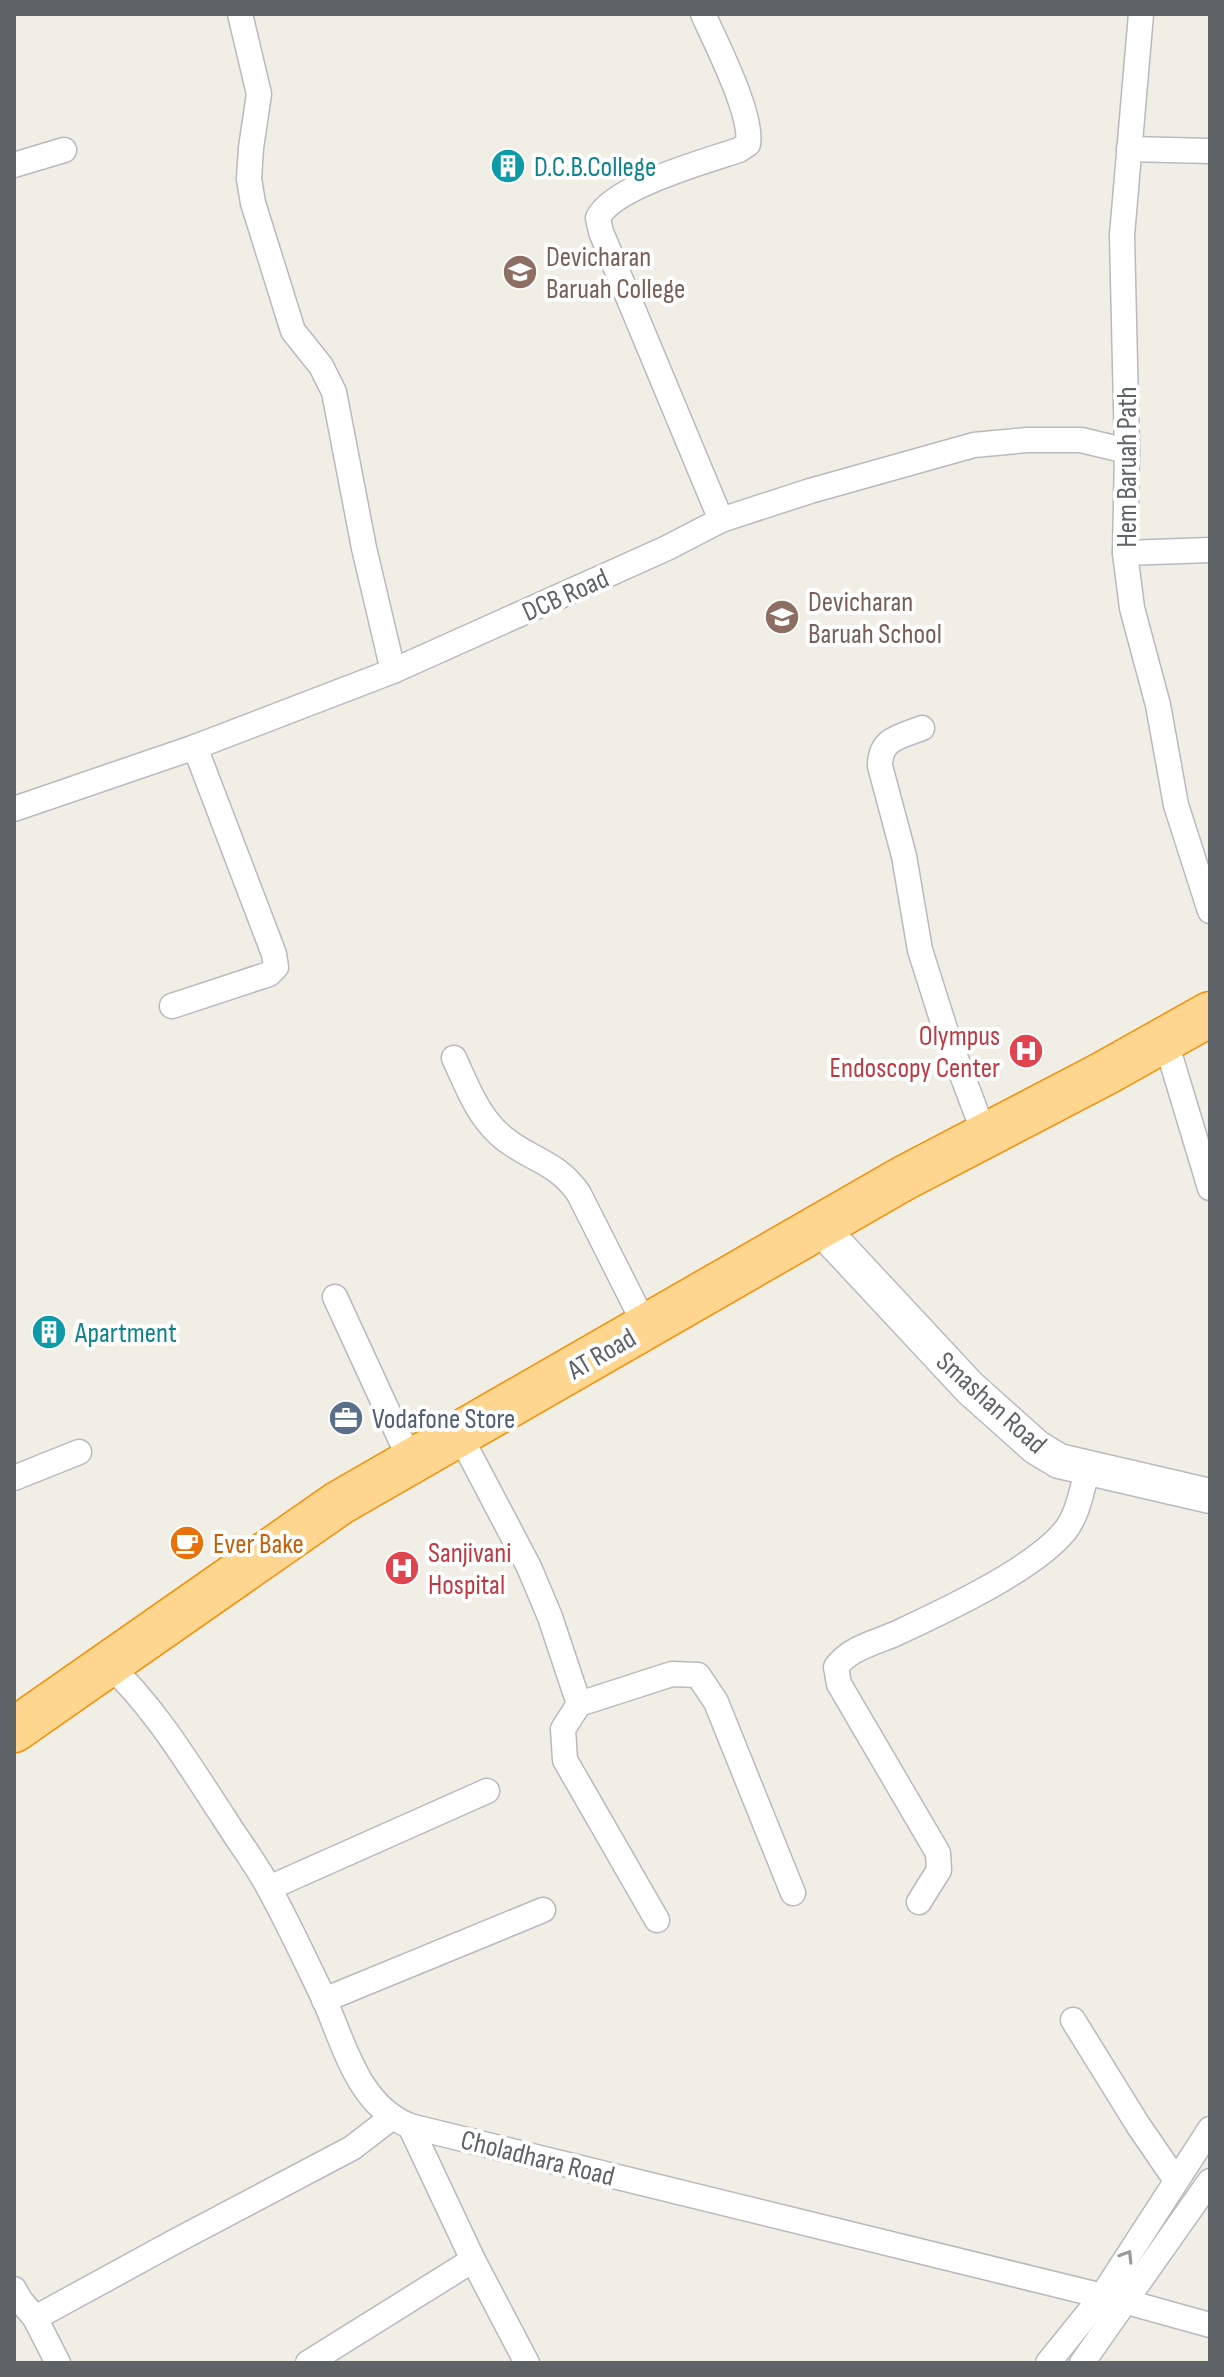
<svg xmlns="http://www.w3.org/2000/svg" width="1224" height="2377" font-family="'Sofia Sans Condensed',sans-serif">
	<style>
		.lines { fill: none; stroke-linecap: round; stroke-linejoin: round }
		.street-casing { stroke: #b7babe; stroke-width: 27 }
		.secondary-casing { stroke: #b8bcc1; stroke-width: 37 }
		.highway-casing { stroke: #f88e00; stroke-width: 47 }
		.street { stroke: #fff; stroke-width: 24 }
		.secondary { stroke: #fff; stroke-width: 34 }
		.highway { stroke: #ffd690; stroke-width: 44 }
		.oneway { stroke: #969a9d }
		.labels { text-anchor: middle; stroke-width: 8; stroke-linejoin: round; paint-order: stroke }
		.culture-label { font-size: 28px; fill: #0d838f; stroke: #fff; text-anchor: start }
		.education-label { font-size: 28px; fill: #785e54; stroke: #fff; text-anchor: start }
		.street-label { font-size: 28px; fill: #5e6368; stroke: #fff }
		.health-label { font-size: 28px; fill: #be3a42; stroke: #fff; text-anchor: end }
		.service-label { font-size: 28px; fill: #4e5e75; stroke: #fff; text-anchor: start }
		.food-label { font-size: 28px; fill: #c56008; stroke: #fff; text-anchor: start }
	</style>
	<rect width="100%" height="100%" fill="#f1eee6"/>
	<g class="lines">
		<g class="street-casing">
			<g id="street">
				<polyline points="240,14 259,94 251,148 249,179 253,203 293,331 321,366 334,392 364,548 393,671"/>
				<path d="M703,14C716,43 753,115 748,144L739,150C706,161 612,187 598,218L601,232L721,520"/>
				<polyline points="1141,14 1122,235 1127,451 1125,553 1132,608 1158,705 1176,805 1210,911"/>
				<polyline points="1129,149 1210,151"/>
				<polyline points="14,165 64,150"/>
				<polyline points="1125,553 1210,550"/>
				<path d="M922,728C900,737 880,738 880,766L904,856L920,950L946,1032L985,1136"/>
				<polyline points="14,809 195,747 393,671 667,548 721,520 810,491 974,445 1027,440 1081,440 1127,451"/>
				<polyline points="172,1006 269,974 276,967 274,954 195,747"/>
				<polyline points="1165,1039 1210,1188"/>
				<path d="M454,1058C466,1084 477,1114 499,1134C527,1160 555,1159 579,1194L646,1327"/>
				<polyline points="335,1297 411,1462"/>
				<polyline points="459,1434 529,1567 550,1617 579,1704 563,1729 565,1760 657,1920"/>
				<polyline points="14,1478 79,1452"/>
				<path d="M107,1663C154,1706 189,1765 224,1818C239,1842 257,1865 270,1890C289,1925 307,1963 324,1999C345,2046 358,2105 410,2126L1127,2302L1210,2325"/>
				<polyline points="579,1704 672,1674 698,1675 716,1702 793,1893"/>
				<polyline points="269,1888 487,1791"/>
				<path d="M919,1902L939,1870L938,1853L839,1684L836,1667C850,1648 874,1643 895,1634C942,1612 1031,1571 1064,1532C1078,1516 1082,1488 1088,1468"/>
				<polyline points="324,2000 543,1910"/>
				<polyline points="1073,2020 1138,2125 1175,2179"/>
				<polyline points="410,2126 473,2260 527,2363"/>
				<polyline points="14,2289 20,2300 35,2318 58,2363"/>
				<polyline points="35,2318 174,2242 352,2148 391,2118"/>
				<polyline points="308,2363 473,2260"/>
				<polyline points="1048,2363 1102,2296 1210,2129"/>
				<polyline points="1082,2363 1210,2181"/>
			</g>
		</g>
		<g class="secondary-casing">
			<polyline id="secondary" points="820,1227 970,1388 1036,1447 1059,1461 1210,1496"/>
		</g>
		<g class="highway-casing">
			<polyline id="highway" points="14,1730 339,1503 904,1178 1105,1073 1210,1014"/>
		</g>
		<use href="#street" class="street"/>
		<use href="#secondary" class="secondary"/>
		<use href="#highway" class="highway"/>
	</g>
	<defs><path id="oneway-chevron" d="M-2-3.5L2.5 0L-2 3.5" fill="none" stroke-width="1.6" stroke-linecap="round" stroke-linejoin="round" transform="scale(2)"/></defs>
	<use class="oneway" href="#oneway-chevron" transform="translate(1127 2256) rotate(-58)"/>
	<defs>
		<g id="building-disc" transform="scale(1.8)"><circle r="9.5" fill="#0f9aa8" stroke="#fff"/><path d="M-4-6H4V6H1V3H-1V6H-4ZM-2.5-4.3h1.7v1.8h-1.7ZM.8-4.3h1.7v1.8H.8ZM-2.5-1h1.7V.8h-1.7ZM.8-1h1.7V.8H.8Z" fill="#fff"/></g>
		<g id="university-disc" transform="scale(1.8)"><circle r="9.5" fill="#8d6e63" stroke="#fff"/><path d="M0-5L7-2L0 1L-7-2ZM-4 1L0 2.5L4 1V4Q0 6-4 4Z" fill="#fff"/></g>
		<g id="school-disc" transform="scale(1.8)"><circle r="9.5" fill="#8d6e63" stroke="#fff"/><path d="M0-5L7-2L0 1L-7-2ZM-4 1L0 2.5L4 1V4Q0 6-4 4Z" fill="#fff"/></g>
		<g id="hospital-disc" transform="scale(1.8)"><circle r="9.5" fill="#e0444e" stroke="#fff"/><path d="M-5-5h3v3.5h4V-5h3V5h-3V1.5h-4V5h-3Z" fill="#fff"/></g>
		<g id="office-disc" transform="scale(1.8)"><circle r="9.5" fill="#5c6f8a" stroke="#fff"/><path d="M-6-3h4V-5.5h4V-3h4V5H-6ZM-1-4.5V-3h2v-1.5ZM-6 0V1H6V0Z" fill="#fff"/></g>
		<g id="cafe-disc" transform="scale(1.8)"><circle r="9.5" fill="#e8710a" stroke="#fff"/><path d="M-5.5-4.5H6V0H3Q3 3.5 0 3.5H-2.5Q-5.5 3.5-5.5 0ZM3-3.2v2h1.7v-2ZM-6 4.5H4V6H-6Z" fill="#fff"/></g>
	</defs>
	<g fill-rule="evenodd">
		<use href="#building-disc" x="508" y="166"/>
		<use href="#university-disc" x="520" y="272"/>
		<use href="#school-disc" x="782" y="617"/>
		<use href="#hospital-disc" x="1026" y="1051"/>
		<use href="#building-disc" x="49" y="1332"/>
		<use href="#office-disc" x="346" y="1418"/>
		<use href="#cafe-disc" x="187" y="1543"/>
		<use href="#hospital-disc" x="402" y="1568"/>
	</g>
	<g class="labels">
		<g class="culture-label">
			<text x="534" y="176">D.C.B.College</text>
			<text x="75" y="1342">Apartment</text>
		</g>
		<g class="education-label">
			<text x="546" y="266">Devicharan<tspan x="546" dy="32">Baruah College</tspan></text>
			<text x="808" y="611">Devicharan<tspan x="808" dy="32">Baruah School</tspan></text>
		</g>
		<g class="street-label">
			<text transform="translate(1126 467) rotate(-90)" y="10">Hem Baruah Path</text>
			<text transform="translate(565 594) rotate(-24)" y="10">DCB Road</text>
			<text transform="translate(601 1353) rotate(-30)" y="10">AT Road</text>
			<text transform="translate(992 1402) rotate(42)" y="10">Smashan Road</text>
			<text transform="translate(538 2157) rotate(14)" y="10">Choladhara Road</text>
		</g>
		<g class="health-label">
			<text x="1000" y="1045">Olympus<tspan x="1000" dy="32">Endoscopy Center</tspan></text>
			<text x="428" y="1562" text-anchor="start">Sanjivani<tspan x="428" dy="32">Hospital</tspan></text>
		</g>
		<g class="service-label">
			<text x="372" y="1428">Vodafone Store</text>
		</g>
		<g class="food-label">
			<text x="213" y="1553">Ever Bake</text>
		</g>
	</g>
	<rect width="1224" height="2377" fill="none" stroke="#5e6368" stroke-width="32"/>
</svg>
